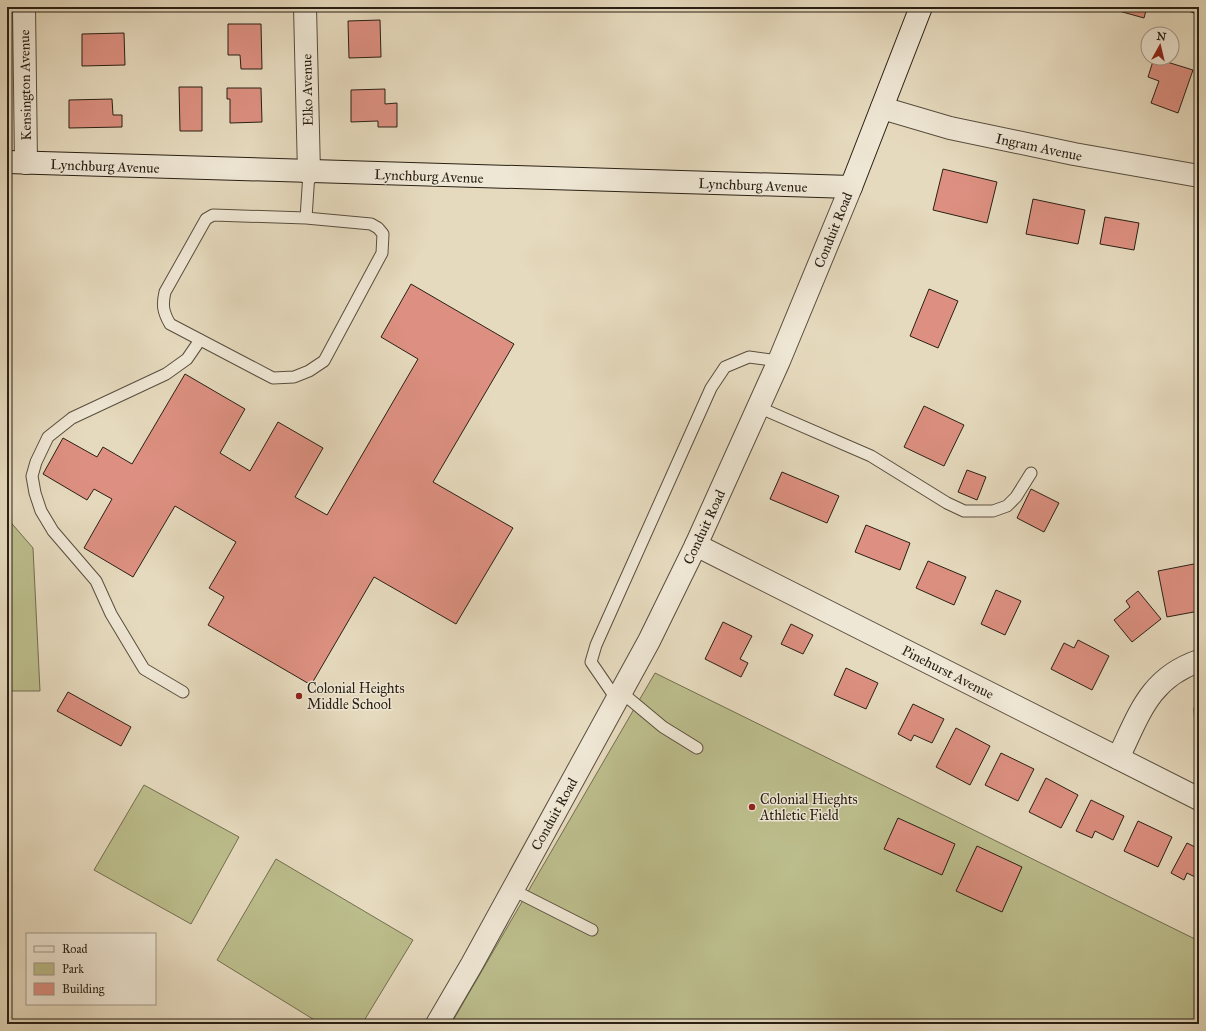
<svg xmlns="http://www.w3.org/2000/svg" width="1206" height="1031" font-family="'IM FELL Great Primer',serif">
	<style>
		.green { fill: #bcbd8c; stroke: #726e50 }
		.building { fill: #dd9081; stroke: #292014 }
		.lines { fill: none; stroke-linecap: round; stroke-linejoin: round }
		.lane-casing { stroke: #584e3e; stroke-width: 13 }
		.street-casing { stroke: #584e3e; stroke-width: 24 }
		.secondary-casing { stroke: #292014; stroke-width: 24 }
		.lane { stroke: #efe7d5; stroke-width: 11 }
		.street { stroke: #efe7d5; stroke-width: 22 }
		.secondary { stroke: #efe7d5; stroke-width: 22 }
		.poi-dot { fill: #8f2418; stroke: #efe7d5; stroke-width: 1.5 }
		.labels { text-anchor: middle; stroke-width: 3; stroke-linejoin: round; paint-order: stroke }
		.street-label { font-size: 14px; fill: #292014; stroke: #efe7d5 }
		.poi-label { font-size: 14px; fill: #292014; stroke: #efe7d5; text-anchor: start }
	</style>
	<rect width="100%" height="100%" fill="#e6dabe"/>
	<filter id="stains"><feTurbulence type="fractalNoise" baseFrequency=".005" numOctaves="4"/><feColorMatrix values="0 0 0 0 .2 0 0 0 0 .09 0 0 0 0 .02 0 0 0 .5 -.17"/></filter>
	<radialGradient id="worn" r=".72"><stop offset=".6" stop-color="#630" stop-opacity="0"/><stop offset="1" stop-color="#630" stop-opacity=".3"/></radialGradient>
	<g class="green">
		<polygon points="7,518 33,548 40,691 7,691"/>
		<polygon points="655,673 1199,941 1199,1024 451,1024"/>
		<polygon points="144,785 239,837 191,924 94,870"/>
		<polygon points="276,859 413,940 362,1024 321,1024 217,960"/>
	</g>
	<g class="building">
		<polygon points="1120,7 1147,7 1144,18 1119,11"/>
		<polygon points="1187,7 1199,7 1199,15 1186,10"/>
		<polygon points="380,20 381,57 349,58 348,21"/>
		<polygon points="228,24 261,24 262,69 241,69 240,55 228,55"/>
		<polygon points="124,33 125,65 82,66 82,34"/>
		<polygon points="1154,58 1193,70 1178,113 1151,103 1159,81 1148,77"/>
		<polygon points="179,87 202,87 202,131 180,131"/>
		<polygon points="227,88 261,88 262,122 230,123 230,99 227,99"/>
		<polygon points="385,89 385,104 397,103 397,127 378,127 378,121 351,122 351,90"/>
		<polygon points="112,99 113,115 122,115 122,127 69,128 69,100"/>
		<polygon points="943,169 997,182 987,223 933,210"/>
		<polygon points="1033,199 1085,210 1078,244 1026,234"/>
		<polygon points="1105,217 1139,223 1134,250 1100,244"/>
		<polygon points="411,284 514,344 433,482 513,528 456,624 374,577 311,685 208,625 224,597 209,588 236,542 175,506 133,577 84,548 112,499 94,489 87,500 43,474 63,438 97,457 103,447 132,464 185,374 245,409 220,453 250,471 278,422 323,448 295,497 327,515 418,359 381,337"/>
		<polygon points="929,289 958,301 938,348 910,336"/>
		<polygon points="924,406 964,425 944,466 904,447"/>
		<polygon points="967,470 986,477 977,500 958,492"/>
		<polygon points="782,472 839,496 827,523 770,499"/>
		<polygon points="1031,489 1059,503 1044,532 1017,518"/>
		<polygon points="866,525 910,543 900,570 855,552"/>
		<polygon points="928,561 966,577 954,605 916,588"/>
		<polygon points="1199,563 1199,611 1167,617 1158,571"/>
		<polygon points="996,590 1021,601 1005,635 981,624"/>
		<polygon points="1138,591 1161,619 1132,642 1114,620 1130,607 1126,601"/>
		<polygon points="723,622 752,636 740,659 748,663 741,677 705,659"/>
		<polygon points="791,624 813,635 803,654 781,644"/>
		<polygon points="1078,640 1109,656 1092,690 1051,669 1064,643 1074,648"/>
		<polygon points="846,668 878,683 866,709 834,695"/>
		<polygon points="68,692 131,727 121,746 57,711"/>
		<polygon points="913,704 944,719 932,743 914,735 911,741 898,734"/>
		<polygon points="1194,708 1199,708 1199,745 1196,745"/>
		<polygon points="956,728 990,746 970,785 936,767"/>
		<polygon points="1001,753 1034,769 1018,801 985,785"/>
		<polygon points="1046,778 1078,795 1061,828 1029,812"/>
		<polygon points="1091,800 1124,816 1113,840 1095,831 1092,838 1076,831"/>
		<polygon points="898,818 955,844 942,875 884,849"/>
		<polygon points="1138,821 1172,837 1158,867 1124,851"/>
		<polygon points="1187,843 1199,849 1199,879 1187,873 1184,880 1171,873"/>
		<polygon points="977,846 1022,867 1002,912 956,891"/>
	</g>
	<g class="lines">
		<g class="lane-casing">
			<g id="lane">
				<path d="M306,218L371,224L378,228L383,234L382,253L324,361L309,371L294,377L273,378L170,324C163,312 162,305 165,292L206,219L213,215L306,218L309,173"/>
				<polyline points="758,407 871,456 947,503 964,511 993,511 1007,506 1016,497 1031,473"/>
				<polyline points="183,692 144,669 111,614 96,581 53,531 41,511 35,493 32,476 36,462 48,437 72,418 166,374 187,359 200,340"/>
				<polyline points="621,692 663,727 697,748"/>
				<polyline points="617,700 591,662 596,645 711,388 725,367 749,357 779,361"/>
				<polyline points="513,890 592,930"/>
			</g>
		</g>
		<g class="street-casing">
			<g id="street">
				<polyline points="24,7 26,163"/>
				<polyline points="305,7 309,173"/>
				<polyline points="882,108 950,128 1074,154 1199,176"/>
				<polyline points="696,545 1199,799"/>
				<path d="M1118,758C1139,715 1149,678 1199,661"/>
				<polyline points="437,1024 472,964 649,641 696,545 779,361 851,187"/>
			</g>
		</g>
		<g class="secondary-casing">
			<polyline id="secondary" points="7,162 851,187 921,7"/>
		</g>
		<use href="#lane" class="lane"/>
		<use href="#street" class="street"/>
		<use href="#secondary" class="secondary"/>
	</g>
	<g class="poi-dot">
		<circle cx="299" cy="696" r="4"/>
		<circle cx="752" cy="807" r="4"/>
	</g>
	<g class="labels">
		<g class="street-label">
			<text transform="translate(25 85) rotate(-91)" y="5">Kensington Avenue</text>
			<text transform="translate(307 90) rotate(-91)" y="5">Elko Avenue</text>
			<text transform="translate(1039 147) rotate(12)" y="5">Ingram Avenue</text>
			<text transform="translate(105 166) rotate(2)" y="5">Lynchburg Avenue</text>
			<text transform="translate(429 176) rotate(2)" y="5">Lynchburg Avenue</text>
			<text transform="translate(753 185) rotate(2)" y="5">Lynchburg Avenue</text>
			<text transform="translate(833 230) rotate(-68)" y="5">Conduit Road</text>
			<text transform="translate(704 527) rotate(-65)" y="5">Conduit Road</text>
			<text transform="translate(948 672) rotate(27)" y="5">Pinehurst Avenue</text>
			<text transform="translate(554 814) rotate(-61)" y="5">Conduit Road</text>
		</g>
		<g class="poi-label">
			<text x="307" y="693">Colonial Heights<tspan x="307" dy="16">Middle School</tspan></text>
			<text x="760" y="804">Colonial Hieghts<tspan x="760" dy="16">Athletic Field</tspan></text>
		</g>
	</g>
	<rect width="1206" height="1031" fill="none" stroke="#e6dabe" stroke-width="24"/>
	<rect x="8" y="8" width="1190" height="1015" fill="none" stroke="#292014" stroke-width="2"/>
	<rect x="12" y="12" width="1182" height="1007" fill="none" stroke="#292014"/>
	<rect x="26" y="933" width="130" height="72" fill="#efe7d5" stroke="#a09788"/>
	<rect x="34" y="946" width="20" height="6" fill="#efe7d5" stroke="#a09788"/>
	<text x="62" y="953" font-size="12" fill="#292014">Road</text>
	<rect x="34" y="963" width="20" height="12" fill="#bcbd8c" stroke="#a09788"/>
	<text x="62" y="973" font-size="12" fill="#292014">Park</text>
	<rect x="34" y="983" width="20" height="12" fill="#dd9081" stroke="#a09788"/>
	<text x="62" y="993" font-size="12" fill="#292014">Building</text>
	<g transform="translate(1160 46) rotate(8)"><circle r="19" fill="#efe7d5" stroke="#a09788"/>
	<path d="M0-3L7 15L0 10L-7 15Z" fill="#8f2418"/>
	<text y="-6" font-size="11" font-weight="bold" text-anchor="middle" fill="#292014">N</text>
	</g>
	<rect width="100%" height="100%" filter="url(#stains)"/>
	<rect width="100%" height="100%" fill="url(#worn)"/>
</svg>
